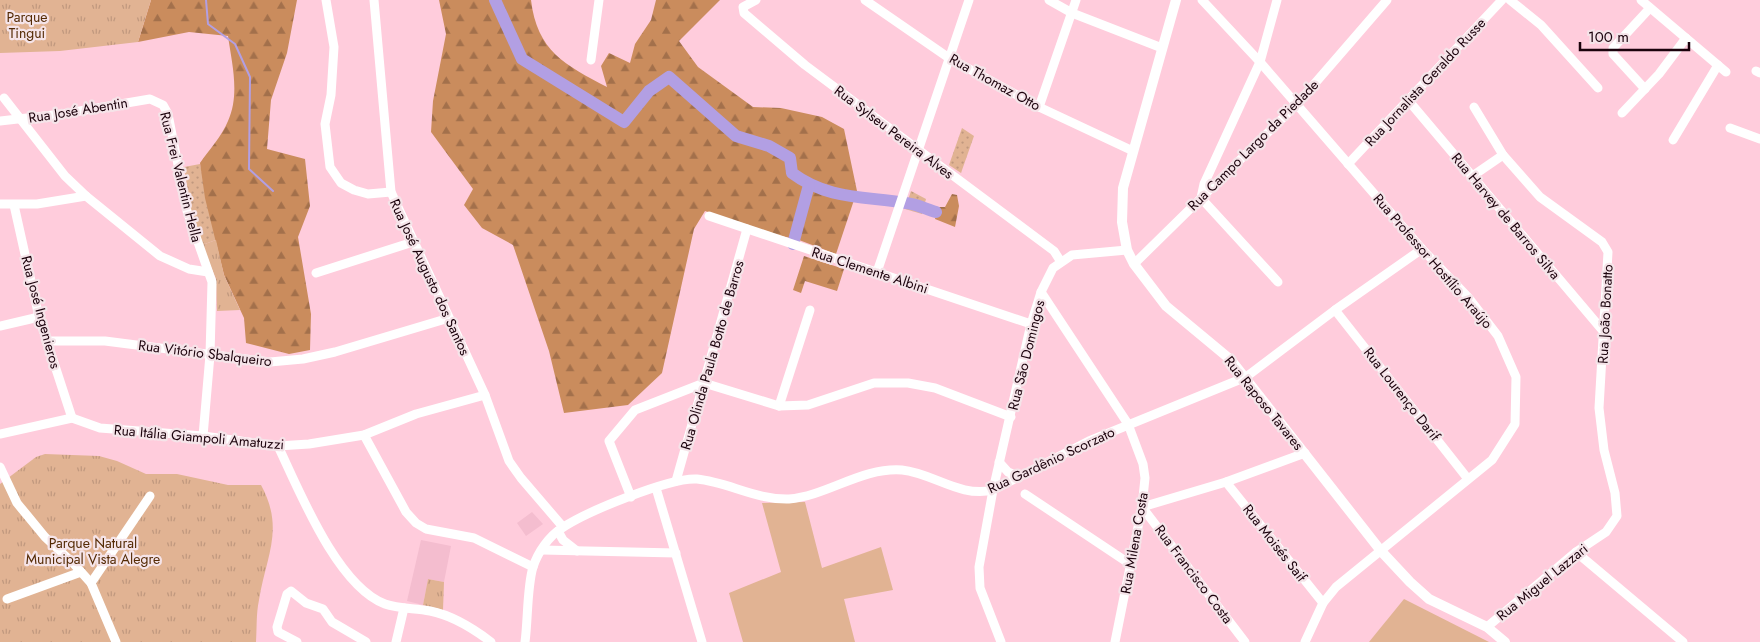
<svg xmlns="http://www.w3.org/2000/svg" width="1760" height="642" font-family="Jost,sans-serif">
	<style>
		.built { fill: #f4bdcf }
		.grass { fill: url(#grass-dots) }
		.forest { fill: url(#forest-firs) }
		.park { fill: url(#park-tufts) }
		.pitch { fill: #e1b393 }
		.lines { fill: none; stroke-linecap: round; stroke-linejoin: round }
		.stream { stroke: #b29fe3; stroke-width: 2 }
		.river { stroke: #b29fe3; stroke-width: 12 }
		.minor { stroke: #fff; stroke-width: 9 }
		.major { stroke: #fff; stroke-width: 10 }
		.labels { text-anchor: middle; stroke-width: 4.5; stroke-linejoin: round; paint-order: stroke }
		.park-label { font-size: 14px; fill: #542a04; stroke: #f5e4e9 }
		.street-label { font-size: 14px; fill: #1b020c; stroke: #f5e4e9 }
	</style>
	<defs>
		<pattern id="grass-dots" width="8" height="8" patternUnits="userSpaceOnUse" patternTransform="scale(1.25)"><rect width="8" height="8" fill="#e1b393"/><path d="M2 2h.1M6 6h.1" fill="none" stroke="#c0987e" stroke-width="1.8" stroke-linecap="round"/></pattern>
		<pattern id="forest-firs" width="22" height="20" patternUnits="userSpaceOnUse" patternTransform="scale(1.25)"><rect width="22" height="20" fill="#ca8c5d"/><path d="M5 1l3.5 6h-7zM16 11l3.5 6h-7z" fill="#a3704b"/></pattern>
		<pattern id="park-tufts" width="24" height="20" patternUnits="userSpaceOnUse" patternTransform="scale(1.25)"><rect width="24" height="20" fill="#e1b393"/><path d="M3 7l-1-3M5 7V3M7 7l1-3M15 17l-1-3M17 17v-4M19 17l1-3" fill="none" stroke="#c0987e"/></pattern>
	</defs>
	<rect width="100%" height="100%" fill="#ffccdc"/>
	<g class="built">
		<polygon points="532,512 543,524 526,536 517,523"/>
		<polygon points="421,540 451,546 444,582 428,579 423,605 407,601"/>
	</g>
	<g class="grass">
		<polygon points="962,128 974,136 961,173 949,165"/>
		<polygon points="200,164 216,240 202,245 191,211 184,167"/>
		<polygon points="911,191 926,199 922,214 905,209"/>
	</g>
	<g class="forest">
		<path d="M151,0H297L287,53L271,100L267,149L305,159L310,206L298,237L311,314L310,350L289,354L246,343L244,318L224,275L205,198L200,163C209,150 222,136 228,121C240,94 232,64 228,36L189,32L138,42Z"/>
		<path d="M439,0H531C537,51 565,65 607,87L601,66L609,53L630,63L635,44L651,20L656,0H720L679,41L698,67L753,107L781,108L822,117L844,129L857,191L836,254L799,240L768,233L705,211L694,229L662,373L628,405L564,413L549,351L513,245L482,228L464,205L473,189L431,132L433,101L446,34Z"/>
		<polygon points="952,194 957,195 959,206 955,227 935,219 937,207 945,207"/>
		<polygon points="804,256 844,269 837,291 805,281 801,293 793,290"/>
	</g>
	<g class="park">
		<polygon points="0,0 151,0 138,42 60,51 0,53"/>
		<polygon points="216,240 224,275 240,310 217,311 216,279 202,245"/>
		<path d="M45,454L99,456L117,461L146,474H177L228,485H261C285,529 266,556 259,600C256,614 257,628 256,642H0V484L36,457Z"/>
		<polygon points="428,579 444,582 443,610 423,605"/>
	</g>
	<g class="pitch">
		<polygon points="805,502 822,568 881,547 893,590 844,599 855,642 743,642 729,593 781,572 762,503"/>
		<polygon points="1404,599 1489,642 1369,642"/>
	</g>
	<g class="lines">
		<polyline class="stream" points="206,0 208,24 235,44 250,77 249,169 273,191"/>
		<g class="river">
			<path d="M495,0L522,59L624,122L649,91L669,77L736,136L769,146L790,158L792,173C828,200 865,196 906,203C916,204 926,209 936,212"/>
			<polyline points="793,244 809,185"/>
		</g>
		<g class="minor">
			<polyline points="326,0 334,47 331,95 325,124 330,167 341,183 354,190 368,194 391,192"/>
			<polyline points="374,0 391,192 485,395 509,461 521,478 563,527"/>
			<polyline points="756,0 743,7 744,13 805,65 1054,251 1061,262"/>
			<polyline points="865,0 949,58 1039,107 1133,151"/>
			<polyline points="1049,0 1072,13 1162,48"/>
			<polyline points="1202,0 1260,62 1422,249 1468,297 1498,336 1516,377 1515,424 1492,460 1336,587 1323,603 1305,642"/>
			<polyline points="1277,0 1260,62 1204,184 1201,198 1278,282"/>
			<polyline points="1510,0 1541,25 1598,88"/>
			<polyline points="1641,0 1726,72"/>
			<polyline points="591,60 599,0"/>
			<polyline points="1756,71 1760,73"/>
			<polyline points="1645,89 1613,54 1613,48 1650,8"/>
			<polyline points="4,98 65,176 86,196 160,256 189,269 208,272"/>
			<polyline points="1408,100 1604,332"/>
			<polyline points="1039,107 1076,0"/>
			<polyline points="1474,107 1503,155 1540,197 1602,242 1608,252 1599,408 1604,450 1615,493 1617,516 1606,532 1576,552 1487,627"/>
			<polyline points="1622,113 1659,74 1686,38"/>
			<polyline points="0,121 62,114 150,99 163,105 168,114 187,211 212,282 210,355 203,436"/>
			<polyline points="1730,128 1760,139"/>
			<polyline points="1673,140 1718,65"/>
			<polyline points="1348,164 1502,0"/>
			<polyline points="1471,177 1503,155"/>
			<polyline points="0,204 37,204 86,196"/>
			<polyline points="14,205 39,317 72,418"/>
			<polyline points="709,216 1031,324"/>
			<polyline points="1134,264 1297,104 1387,0"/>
			<polyline points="877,272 969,0"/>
			<polyline points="316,273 413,242"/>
			<polyline points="1041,292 1128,424 1143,464 1145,478 1142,507 1115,642"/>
			<polyline points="1335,310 1468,479"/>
			<polyline points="0,326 39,317"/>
			<polyline points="46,341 105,341 270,362 303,359 335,352 449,318"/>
			<polyline points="779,406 810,310"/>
			<polyline points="0,434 72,418 100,428 203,436 278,446 309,444 364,435 416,414 485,395"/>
			<polyline points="364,435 406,512 416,523 426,529 474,538 533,567"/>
			<path d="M278,446C299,490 337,586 385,604C399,609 415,608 430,611C451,615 474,629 491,642"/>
			<polyline points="999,462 1008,472 1018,476"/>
			<polyline points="0,467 17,503 45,537 73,563 91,583 116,642"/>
			<polyline points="676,481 747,229"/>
			<polyline points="1226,482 1323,603"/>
			<polyline points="656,488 702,642"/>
			<polyline points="1025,494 1130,564"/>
			<polyline points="631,497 609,441 635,410 704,383 779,406 808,405 874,383 908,383 935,388 1011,417"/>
			<polyline points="558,531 563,540 577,551"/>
			<polyline points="542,550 676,553"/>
			<polyline points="1576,552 1683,642"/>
			<polyline points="91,583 150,496"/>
			<polyline points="7,599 81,572"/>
			<polyline points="297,642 278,632 277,627 287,594 291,591 306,603 323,609 332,622 366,642"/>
			<polyline points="396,642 404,608"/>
			<path d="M525,642C528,620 527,587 533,567C538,552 549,536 562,528C586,512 670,477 697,479C728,482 756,500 789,499C827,496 862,467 902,470C933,473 960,498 993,490L1089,441L1246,377L1335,310L1422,249"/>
			<polyline points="1001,642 980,588 979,567 993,490 1031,324 1041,292 1053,268 1072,255 1127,250"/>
			<polyline points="1245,642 1142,507 1226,482 1305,453"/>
		</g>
		<polyline class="major" points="1176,0 1123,188 1122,222 1127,250 1134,264 1166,306 1231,360 1381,551 1410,582 1429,599 1487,627 1505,642"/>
	</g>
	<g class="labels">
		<g class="park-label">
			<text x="27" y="22">Parque<tspan x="27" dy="16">Tingui</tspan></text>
			<text x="93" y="548">Parque Natural<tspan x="93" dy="16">Municipal Vista Alegre</tspan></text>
		</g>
		<g class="street-label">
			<text transform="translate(995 82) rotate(29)" y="5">Rua Thomaz Otto</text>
			<text transform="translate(1425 82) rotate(-47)" y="5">Rua Jornalista Geraldo Russe</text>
			<text transform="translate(78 110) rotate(-9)" y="5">Rua José Abentin</text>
			<text transform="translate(894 132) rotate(37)" y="5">Rua Sylseu Pereira Alves</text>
			<text transform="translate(1253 145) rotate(-45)" y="5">Rua Campo Largo da Piedade</text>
			<text transform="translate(181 177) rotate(76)" y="5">Rua Frei Valentin Hella</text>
			<text transform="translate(1506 216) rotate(50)" y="5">Rua Harvey de Barros Silva</text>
			<text transform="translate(1433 261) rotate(49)" y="5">Rua Professor Hostílio Araújo</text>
			<text transform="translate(870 270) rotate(18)" y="5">Rua Clemente Albini</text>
			<text transform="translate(430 277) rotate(65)" y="5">Rua José Augusto dos Santos</text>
			<text transform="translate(41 312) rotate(75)" y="5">Rua José Ingenieros</text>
			<text transform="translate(1605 314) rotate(-87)" y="5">Rua João Bonatto</text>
			<text transform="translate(205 353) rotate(7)" y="5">Rua Vitório Sbalqueiro</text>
			<text transform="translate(712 355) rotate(-74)" y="5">Rua Olinda Paula Botto de Barros</text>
			<text transform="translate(1026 355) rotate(-76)" y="5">Rua São Domingos</text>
			<text transform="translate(1402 394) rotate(52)" y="5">Rua Lourenço Darif</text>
			<text transform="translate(1264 403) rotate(51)" y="5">Rua Raposo Tavares</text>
			<text transform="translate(199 437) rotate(5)" y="5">Rua Itália Giampoli Amatuzzi</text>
			<text transform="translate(1051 460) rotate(-25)" y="5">Rua Gardênio Scorzato</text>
			<text transform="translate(1134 543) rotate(-80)" y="5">Rua Milena Costa</text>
			<text transform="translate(1275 543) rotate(52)" y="5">Rua Moisés Saif</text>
			<text transform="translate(1194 574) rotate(53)" y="5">Rua Francisco Costa</text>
			<text transform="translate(1542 582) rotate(-39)" y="5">Rua Miguel Lazzari</text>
		</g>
	</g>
	<path d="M1580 42v8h109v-8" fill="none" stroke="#1b020c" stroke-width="2.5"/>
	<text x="1588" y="42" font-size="15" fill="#1b020c" stroke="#f5e4e9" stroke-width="4" paint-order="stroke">100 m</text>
</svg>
